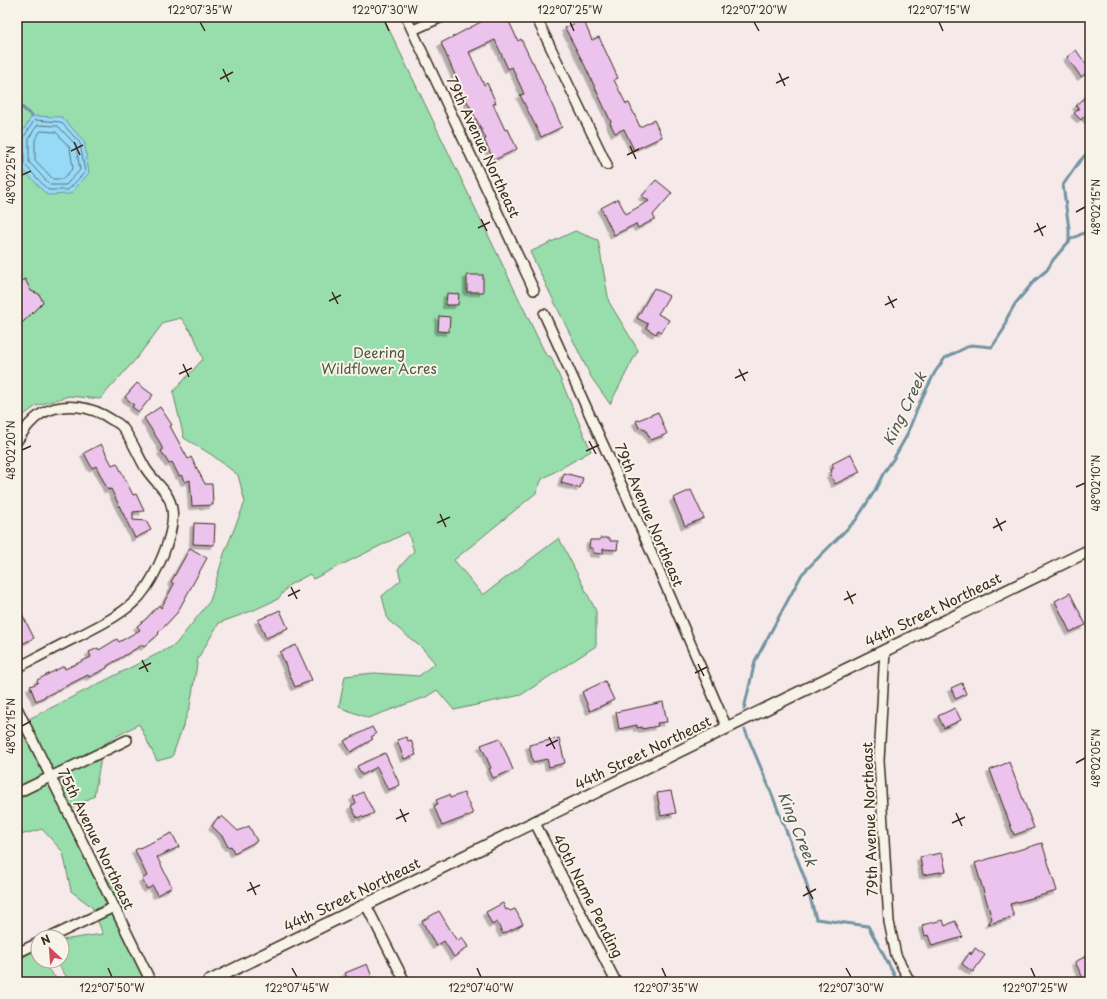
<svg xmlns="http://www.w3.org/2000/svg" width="1107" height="999" font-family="'Playpen Sans',sans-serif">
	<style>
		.green { fill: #97deac; stroke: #698465 }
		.water { fill: #96daf8; stroke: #7294a1 }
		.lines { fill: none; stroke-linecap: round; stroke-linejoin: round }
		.shore { stroke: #5f7075; stroke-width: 1 }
		.stream { stroke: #7294a1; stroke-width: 3 }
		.building { fill: #ebc3ec; stroke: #3b2a1e; filter: url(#shadow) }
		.minor-casing { stroke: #3b2a1e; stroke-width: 12 }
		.tertiary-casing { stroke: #3b2a1e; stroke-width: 14 }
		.minor { stroke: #f7f3e8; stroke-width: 9 }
		.tertiary { stroke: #f7f3e8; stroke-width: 11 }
		.ticks { fill: none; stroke: #3b2a1e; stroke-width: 1.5 }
		.labels { text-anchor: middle; stroke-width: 4; stroke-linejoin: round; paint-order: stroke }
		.street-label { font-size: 14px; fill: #3b2a1e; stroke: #f7f3e8 }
		.park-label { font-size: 14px; fill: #525742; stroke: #f7f3e8 }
		.water-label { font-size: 15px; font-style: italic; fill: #525654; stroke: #f7f3e8 }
		.neatline { fill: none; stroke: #3b2a1e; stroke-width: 1.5 }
		.ticks-label { font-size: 10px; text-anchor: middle; fill: #3b2a1e }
	</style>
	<defs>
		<filter id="shadow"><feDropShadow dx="-3.5" dy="3.5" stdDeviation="0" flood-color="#0004"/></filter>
	</defs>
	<rect width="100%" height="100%" fill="#f5e9e9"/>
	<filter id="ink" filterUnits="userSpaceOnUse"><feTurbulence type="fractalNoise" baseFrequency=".025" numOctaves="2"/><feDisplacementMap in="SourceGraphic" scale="8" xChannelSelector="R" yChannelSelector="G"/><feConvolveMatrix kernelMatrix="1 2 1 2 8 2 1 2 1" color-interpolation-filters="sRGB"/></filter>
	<g filter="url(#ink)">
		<g class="green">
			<polygon points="17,17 383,17 546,355 551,357 591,451 542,479 536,493 454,560 483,595 559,538 596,611 596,646 521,695 454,710 437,690 426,697 368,718 339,707 345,676 374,673 419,676 435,663 422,648 388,620 382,596 401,580 398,569 414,551 408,532 313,579 310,574 289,585 278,599 254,610 219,623 198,658 190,706 172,757 157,761 139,724 117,736 101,746 100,764 94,796 68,811 103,872 120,896 126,929 153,982 70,982 56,961 62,961 62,940 103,934 92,907 71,891 63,852 42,829 17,836 17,725 175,645 210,601 224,554 245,502 238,475 212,455 184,438 173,392 203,359 194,336 181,318 164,322 136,359 100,399 69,396 36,406 17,420"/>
			<polygon points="575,231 598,240 609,302 638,350 610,404 591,377 530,252"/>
			<polygon points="31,952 38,959 38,961 40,961 60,982 17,982 17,961"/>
		</g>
		<polygon class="water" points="32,116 62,117 84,141 89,173 70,194 47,195 20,166 20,136"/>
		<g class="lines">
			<g class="shore">
				<polygon points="35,120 61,122 80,143 85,172 68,190 48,190 24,164 24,137"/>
				<polygon points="38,125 58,126 76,145 80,170 66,185 50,185 29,162 29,138"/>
				<polygon points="41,131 56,132 70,148 73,168 63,179 53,179 35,160 35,140"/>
			</g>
			<g class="stream">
				<polyline points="17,103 32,116"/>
				<polyline points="1069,242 1069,229 1063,185 1079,162 1090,150"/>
				<polyline points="744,709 755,661 802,574 856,520 874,492 883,474 894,458 906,437 919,404 935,372 945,358 971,345 992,347 1004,329 1007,318 1015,304 1035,280 1047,270 1053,260 1071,239 1090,230"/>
				<polyline points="745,730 769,787 805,879 816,919 868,926 898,982"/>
			</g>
		</g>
		<g class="building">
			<polygon points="490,17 507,17 518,41 521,39 532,62 533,62 562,127 541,137 520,95 524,94 512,67 508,69 495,40 469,52 484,85 487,83 496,103 493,104 505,130 508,129 517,149 494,160 484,140 486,139 462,91 441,43"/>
			<polygon points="583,19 592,40 599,37 618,78 614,80 626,104 629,103 640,127 654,120 662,137 634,150 624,129 615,133 610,123 611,122 585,66 565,28"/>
			<polygon points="1076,50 1090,70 1081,77 1067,57"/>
			<polygon points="1090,93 1090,122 1084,116 1081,120 1074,113 1079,109 1076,106"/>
			<polygon points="656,180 672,193 653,215 655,219 638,228 636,224 614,235 601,208 618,199 626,214 649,201 642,196"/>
			<rect x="467" y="275" width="16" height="17"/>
			<polygon points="25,279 31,291 39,294 43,302 17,328 17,304 19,302 17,298 17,283"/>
			<polygon points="654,288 669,296 658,314 669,320 662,332 658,330 656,334 646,328 648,324 637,318"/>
			<polygon points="447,293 459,294 458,305 446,305"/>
			<polygon points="439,316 450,317 449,332 438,331"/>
			<polygon points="137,383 153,395 139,412 132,407 134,405 125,397"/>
			<polygon points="160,407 172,425 170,426 188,459 191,457 205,484 212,484 213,505 192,506 190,480 185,482 181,475 179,476 172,462 169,464 161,451 163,450 159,441 144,418"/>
			<polygon points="658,412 667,434 651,440 645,429 643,430 642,427 639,428 636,421"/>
			<polygon points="101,444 112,465 117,463 133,495 136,494 144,511 133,512 133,520 146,521 151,530 135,538 111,489 108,490 96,466 92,468 84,453"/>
			<polygon points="851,454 860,472 835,484 830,474 832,472 831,470 834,468 832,464"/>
			<polygon points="564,473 583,478 580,488 561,483"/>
			<polygon points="691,490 704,518 685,526 673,498"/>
			<polygon points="194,523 215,524 214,545 193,544"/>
			<polygon points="600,538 610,538 610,541 618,541 617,550 603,549 603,554 593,553 593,548 589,548 590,540 600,540"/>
			<polygon points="190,548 207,558 177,613 158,633 159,634 144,647 142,645 107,666 107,668 89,677 88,675 36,701 30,686 38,683 37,680 64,666 65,669 91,657 89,652 98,648 99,650 117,639 119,642 140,630 137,626 146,619 159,605 161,608 174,584 171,582"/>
			<polygon points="1070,593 1086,625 1070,632 1055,601"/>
			<polygon points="17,604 34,638 20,645 17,640"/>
			<polygon points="280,610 288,628 266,638 258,620"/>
			<polygon points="296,645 312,680 295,687 280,652"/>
			<polygon points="605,681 614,700 590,711 582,692"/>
			<polygon points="962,683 966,694 956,699 951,688"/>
			<polygon points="663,702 667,722 657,723 658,726 642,729 642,727 637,728 637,725 619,729 616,712"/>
			<polygon points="955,708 961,720 944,728 938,716"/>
			<polygon points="372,727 376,734 371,737 373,739 351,752 344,741"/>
			<polygon points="406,737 408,741 411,740 416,755 404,759 397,740"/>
			<polygon points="500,738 513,770 493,778 489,769 491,768 481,745"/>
			<polygon points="559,738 565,763 549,767 547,759 533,762 529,745"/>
			<polygon points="385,753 400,785 388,790 377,767 362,775 357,766"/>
			<polygon points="1009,762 1034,828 1014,835 990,770"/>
			<polygon points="671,791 676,813 661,816 657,793"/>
			<polygon points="363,792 374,813 363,818 362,816 357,818 351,806 356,803 353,797"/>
			<polygon points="464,793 473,814 442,826 434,806 438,804 436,800 449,795 450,798"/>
			<polygon points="222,816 238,831 249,826 257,841 234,853 231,846 228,847 223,837 212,826 218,817 219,819"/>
			<polygon points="172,833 179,847 157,857 172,887 157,895 153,886 147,889 142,879 147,876 135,850"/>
			<polygon points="1042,843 1057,891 1010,904 1014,917 988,924 992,919 975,863"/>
			<polygon points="942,853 946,871 923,875 920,857"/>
			<polygon points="503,903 506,910 508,909 510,911 515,909 523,924 503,934 497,922 492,925 486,912"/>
			<polygon points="439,911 457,941 462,937 468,947 454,957 444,941 436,946 422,921"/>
			<polygon points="943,920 945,926 955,921 963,937 932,946 928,935 925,936 922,925"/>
			<polygon points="975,948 985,955 973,972 962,964 970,952 971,955"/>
			<polygon points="1090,954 1090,982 1085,982 1075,962"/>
			<polygon points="367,964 374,982 349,982 345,973"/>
		</g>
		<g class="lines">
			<g class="minor-casing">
				<g id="minor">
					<polyline points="406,17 534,290"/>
					<polyline points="536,17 607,165"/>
					<polyline points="413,30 442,17"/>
					<polyline points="544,314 632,508 727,728"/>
					<path d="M17,441C24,431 30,421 41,414C63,401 92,406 112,420C116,422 120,424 122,427C132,439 138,456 146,469C155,483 170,492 172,509C176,533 155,578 140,596C124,614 100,625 79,636C58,646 38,657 17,668"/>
					<polyline points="885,650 879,760 889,922 896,955 910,982"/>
					<polyline points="17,708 151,982"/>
					<polyline points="17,793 127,740"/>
					<polyline points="535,823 616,982"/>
					<polyline points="366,905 405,982"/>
					<polyline points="51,937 114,907"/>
					<polyline points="17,953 38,943"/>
				</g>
			</g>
			<g class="tertiary-casing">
				<polyline id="tertiary" points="208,982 1090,550"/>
			</g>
			<use href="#minor" class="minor"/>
			<use href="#tertiary" class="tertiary"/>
		</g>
	</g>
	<path class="ticks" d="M200,22L205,31M385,22L389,31M570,22L574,31M754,22L759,31M939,22L943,31M223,69L229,82M779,73L785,86M220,79L233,72M776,83L789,77M74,142L80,155M630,146L636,159M71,151L83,145M627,155L639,149M22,175L31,171M1076,212L1085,207M481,219L487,231M1037,223L1043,236M478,228L490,222M1034,232L1046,226M332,292L338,304M888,296L894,308M329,301L341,295M885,305L897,299M183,364L189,377M739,369L745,381M179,374L192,368M735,378L748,372M589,441L596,454M22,450L31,446M586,451L599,445M1076,487L1085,483M440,514L446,527M996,518L1002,531M437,523L450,517M993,528L1006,521M291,587L297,599M847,591L853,604M288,596L300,590M844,600L856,594M142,660L148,672M698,664L704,676M139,669L151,663M695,673L707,667M22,726L31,721M549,737L555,749M546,746L558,740M1076,763L1085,758M400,809L406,822M956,813L962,826M396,819L409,813M952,823L965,817M250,882L256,895M806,886L813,899M247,891L260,885M803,896L816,889M108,968L112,977M292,968L297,977M477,968L481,977M662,968L666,977M846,968L851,977M1031,968L1035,977"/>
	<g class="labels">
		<g class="street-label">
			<text transform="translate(483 147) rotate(65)" y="5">79th Avenue Northeast</text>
			<text transform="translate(649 515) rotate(67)" y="5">79th Avenue Northeast</text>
			<text transform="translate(933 610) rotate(-26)" y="5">44th Street Northeast</text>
			<text transform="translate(643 753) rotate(-26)" y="5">44th Street Northeast</text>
			<text transform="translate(870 819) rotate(-92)" y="5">79th Avenue Northeast</text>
			<text transform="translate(96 839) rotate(64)" y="5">75th Avenue Northeast</text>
			<text transform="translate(352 895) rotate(-26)" y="5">44th Street Northeast</text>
			<text transform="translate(588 896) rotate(63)" y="5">40th Name Pending</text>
		</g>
		<g class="park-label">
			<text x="379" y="358">Deering<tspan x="379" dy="16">Wildflower Acres</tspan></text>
		</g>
		<g class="water-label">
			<text transform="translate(905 409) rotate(-64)" y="5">King Creek</text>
			<text transform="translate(797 829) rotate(68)" y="5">King Creek</text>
		</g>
	</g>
	<rect width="1107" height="999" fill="none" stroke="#f7f3e8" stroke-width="44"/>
	<g transform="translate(50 949) rotate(334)"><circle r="19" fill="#f7f3e8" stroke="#aca397"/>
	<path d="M0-3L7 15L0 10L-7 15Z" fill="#d1495b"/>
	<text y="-6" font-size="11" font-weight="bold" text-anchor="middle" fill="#3b2a1e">N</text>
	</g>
	<rect x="22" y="22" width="1063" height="955" class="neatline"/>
	<g class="ticks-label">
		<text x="200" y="14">122°07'35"W</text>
		<text x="385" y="14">122°07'30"W</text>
		<text x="570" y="14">122°07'25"W</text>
		<text x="754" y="14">122°07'20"W</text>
		<text x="939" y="14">122°07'15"W</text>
		<text transform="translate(11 175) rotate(-90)" y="4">48°02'25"N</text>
		<text transform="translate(1096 207) rotate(-90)" y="4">48°02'15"N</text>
		<text transform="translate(11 450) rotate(-90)" y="4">48°02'20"N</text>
		<text transform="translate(1096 483) rotate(-90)" y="4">48°02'10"N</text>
		<text transform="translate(11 726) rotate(-90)" y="4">48°02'15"N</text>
		<text transform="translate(1096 758) rotate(-90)" y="4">48°02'05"N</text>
		<text x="112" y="992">122°07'50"W</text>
		<text x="297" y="992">122°07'45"W</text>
		<text x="481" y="992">122°07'40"W</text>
		<text x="666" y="992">122°07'35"W</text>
		<text x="851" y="992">122°07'30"W</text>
		<text x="1035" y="992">122°07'25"W</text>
	</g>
</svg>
